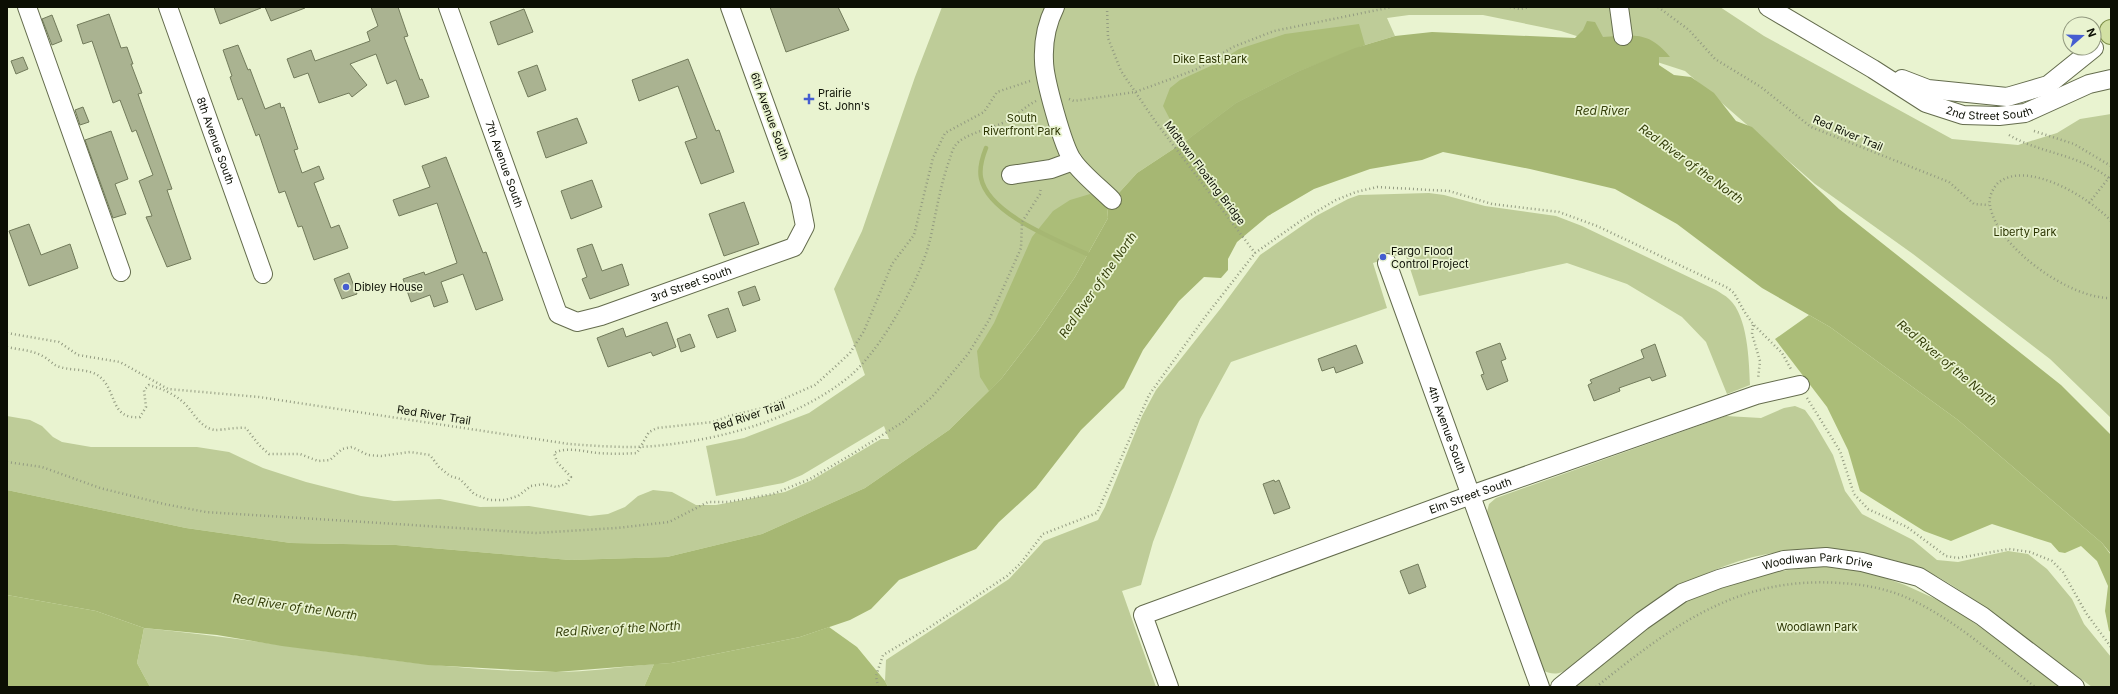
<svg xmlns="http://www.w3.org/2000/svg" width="2118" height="694" font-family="Inter,sans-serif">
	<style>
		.green { fill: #becc98 }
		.forest { fill: #abbd78 }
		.water { fill: #a6b773 }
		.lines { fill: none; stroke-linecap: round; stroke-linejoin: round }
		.stream { stroke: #a6b773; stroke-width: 4.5 }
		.building { fill: #aab391; stroke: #727b5b }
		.minor-casing { stroke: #646c4d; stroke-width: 20 }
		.major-casing { stroke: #798a43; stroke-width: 24 }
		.path { stroke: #939b81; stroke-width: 2.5; stroke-dasharray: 1 3; stroke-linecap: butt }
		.minor { stroke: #fff; stroke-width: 18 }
		.major { stroke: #d2e0a3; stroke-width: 22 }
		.poi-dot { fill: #455dd1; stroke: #e9f3d0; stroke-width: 1.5 }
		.labels { text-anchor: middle; stroke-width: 3.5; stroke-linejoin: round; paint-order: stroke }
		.park-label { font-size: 11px; fill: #2b3400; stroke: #e9f3d0 }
		.poi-label { font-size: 11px; fill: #0c0f04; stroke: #e9f3d0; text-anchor: start }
		.street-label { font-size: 11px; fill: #0c0f04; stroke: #e9f3d0 }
		.water-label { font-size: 12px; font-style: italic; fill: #333d08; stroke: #e9f3d0 }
	</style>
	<rect width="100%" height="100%" fill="#e9f3d0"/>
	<g class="green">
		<polygon points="942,7 1720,7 1764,36 1952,139 2018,145 2057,133 2080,119 2111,114 2111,418 2050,359 1913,254 1815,184 1685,71 1561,31 1483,15 1409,15 1387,18 1395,36 1355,48 1187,140 1137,173 1107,206 1001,379 949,430 865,488 762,534 667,557 570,560 396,545 291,543 186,528 7,490 7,416 30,420 42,426 53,437 62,442 91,447 197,447 229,452 263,468 306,482 361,496 394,501 440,499 480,507 529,506 590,516 608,514 625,507 638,496 653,490 672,492 696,505 716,505 785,492 812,480 881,439 889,439 884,426 802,475 783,483 716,496 706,446 744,438 809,413 865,375 834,289 862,231 915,77"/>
		<path d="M1429,193L1444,195L1485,206L1556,216L1582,226L1716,290C1720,293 1725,295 1729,299C1748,316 1749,361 1750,385L1727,394L1706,342L1682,317L1627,284L1567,263L1419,296L1405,253L1373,263L1387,308L1231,362L1200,419L1153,542L1141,585L1122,591L1156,687H888L885,681L886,660L1009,579L1044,541L1098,520L1105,507L1142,416L1156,390L1221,308L1260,255L1316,216L1348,199L1359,195Z"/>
		<path d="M1795,406L1805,410L1813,421L1833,455L1845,491L1862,514L1913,540L1937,560L1958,562L2008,551L2028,554L2047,569L2072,599L2084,624L2111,657V687H2092C2061,664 2030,641 1998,618C1974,600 1947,579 1919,568C1856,546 1787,542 1725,566C1684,581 1648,605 1614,631C1598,644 1582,663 1562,672C1554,675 1549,673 1541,670L1486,516L1489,504L1496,498L1726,416L1761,418L1784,408Z"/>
		<polygon points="1820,566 1865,571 1905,585 1951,606 2062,687 1573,687 1683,601 1727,584 1765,573"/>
		<path d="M144,628C281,641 417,671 555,672C588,672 621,667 654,664L644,687H150L137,663Z"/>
	</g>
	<g class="forest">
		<polygon points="1359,24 1365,45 1297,72 1236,103 1187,140 1176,131 1163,106 1170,88 1180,80 1215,64 1239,49 1285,34"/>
		<polygon points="1090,194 1107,206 1108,218 1075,277 1038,331 1001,379 989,391 980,377 977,351 994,323 1032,237 1053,211 1070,200"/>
		<polygon points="1809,315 1830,327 1958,420 2102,543 2111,555 2111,632 2109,631 2105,611 2108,586 2097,561 2081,546 2065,553 2059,552 2051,543 1992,524 1951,541 1924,531 1860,491 1848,450 1827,407 1775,339"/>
		<polygon points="7,595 96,611 144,628 137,663 150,687 7,687"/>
		<polygon points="829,627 857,647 885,681 888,687 644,687 654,664 671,663 800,637"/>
	</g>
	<path class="water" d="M1587,21L1595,22L1603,37C1634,35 1649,31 1670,57H1659V65L1674,75L1691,77L1714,93L1736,121L1752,127L1839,209L2061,385L2111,435V554L2102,543L1958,420L1830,327L1762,288L1677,224L1615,189L1530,169L1443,152L1422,160L1370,169L1314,189L1268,216L1237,242L1228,259V270L1221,278L1204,277L1179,301L1143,350L1124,388L1081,430L1036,488L999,522L976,549L899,580L871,609L850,620L800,637L671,663L556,672L428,665L282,646L217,635L144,628L96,611L7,595V490L186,528L291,543L396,545L570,560L667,557L762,534L865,488L949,430L1001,379L1038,331L1075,277L1108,218L1107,206L1137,173L1187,140L1236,103L1297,72L1355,48L1395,36L1432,32L1575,38L1583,30Z"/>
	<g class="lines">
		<path class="stream" d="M986,148C982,158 979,168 981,178C988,214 1057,240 1087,254"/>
	</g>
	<g class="building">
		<polygon points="214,7 261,7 261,8 220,24"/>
		<polygon points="265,7 305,7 305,8 271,21"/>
		<polygon points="371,7 398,7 408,36 404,37 420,80 422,79 429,97 405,105 396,80 387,84 376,54 350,64 367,85 352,97 349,93 319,103 308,73 294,78 287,59 311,50 315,61 370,41 367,32 378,26"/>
		<polygon points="770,7 838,7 849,30 786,52"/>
		<polygon points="524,9 533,32 498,45 490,22"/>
		<polygon points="109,14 121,48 127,47 133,64 131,64 142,93 138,94 172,189 167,190 191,259 167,267 146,217 152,216 139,181 153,175 136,130 132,132 120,100 113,103 92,41 83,44 77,25"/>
		<polygon points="52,15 62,41 52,45 42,19"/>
		<polygon points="238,45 248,70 250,69 265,109 280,103 281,108 284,107 298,149 294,150 302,173 319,166 324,179 314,183 331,228 339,225 348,248 314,260 302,226 298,227 285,191 279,193 259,134 256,136 242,98 238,100 230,77 232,76 223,50"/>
		<polygon points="23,57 28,69 16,74 11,61"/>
		<polygon points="688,59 716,131 719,130 734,172 701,184 685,142 697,138 678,86 639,101 632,80"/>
		<polygon points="537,65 546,90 528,97 518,72"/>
		<polygon points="83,107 89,122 80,125 75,110"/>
		<polygon points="577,118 587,143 546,158 537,132"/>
		<polygon points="111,131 128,179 115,184 126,214 113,218 85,140"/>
		<polygon points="446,157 483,253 486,252 503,300 476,310 463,274 441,282 448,302 434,307 430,295 411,302 403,279 424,272 425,275 457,263 437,203 399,216 393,200 430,187 422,166"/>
		<polygon points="592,180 602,207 571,219 561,191"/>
		<polygon points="744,202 759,244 724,256 709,214"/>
		<polygon points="29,224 41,255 70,244 78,268 29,286 9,231"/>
		<polygon points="592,244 602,271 622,264 629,285 590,299 582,279 587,277 577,249"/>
		<polygon points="349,273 357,294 342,299 334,279"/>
		<polygon points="755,286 760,300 743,306 738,292"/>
		<polygon points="728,308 736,331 717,338 708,315"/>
		<polygon points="667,322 676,347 653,356 651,352 608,367 597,338 623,328 626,337"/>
		<polygon points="690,334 695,347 681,352 677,339"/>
		<polygon points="1500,343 1506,359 1501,361 1508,381 1487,390 1481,375 1484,374 1476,352"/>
		<polygon points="1655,344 1666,376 1652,381 1650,377 1619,388 1620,391 1594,401 1588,385 1592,383 1590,380 1644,358 1641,350"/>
		<polygon points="1356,345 1363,363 1336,373 1334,367 1322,371 1318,359"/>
		<polygon points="1274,480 1275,482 1279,480 1290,508 1274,514 1263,484"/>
		<polygon points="1418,564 1426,587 1409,594 1400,571"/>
	</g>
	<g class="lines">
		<g class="minor-casing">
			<g id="minor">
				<polyline points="27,7 121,272"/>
				<path id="s1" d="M168,7L263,274"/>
				<path id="s2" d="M448,7L558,314L577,322L601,316L794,247L805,226L800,201L730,7"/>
				<path d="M1055,7C1047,23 1043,42 1044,61C1044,78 1063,147 1073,161C1083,175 1100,188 1112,200"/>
				<polyline points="1619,7 1623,36"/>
				<path id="s3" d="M1768,7L1873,69L1926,103L1963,115L1999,116L2025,113L2089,84L2111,79"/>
				<polyline points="1902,79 1928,89 2007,97 2048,85 2094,48"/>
				<polyline points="1011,175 1051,169 1073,161"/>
				<path id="s4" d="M1387,263L1540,687"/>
				<path id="s5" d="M1169,687L1143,615L1471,495L1756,395L1800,385"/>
				<path id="s6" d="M1560,687L1642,621L1682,593L1719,579L1784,560L1826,557L1862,562L1919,577L1982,616L2075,687"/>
			</g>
		</g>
		<g class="major-casing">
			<polyline id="major" points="2111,31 2111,33"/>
		</g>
		<g class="path">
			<polyline points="1107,7 1108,38 1121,71 1155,121 1255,253"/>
			<polyline points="1510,7 1520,9 1529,7"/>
			<polyline points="1658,7 1689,30 1715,59 1761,87 1811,127 1949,182 1974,204 1989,205"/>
			<polyline points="1069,99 1074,101 1135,92 1168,80 1197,69 1233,47 1274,31 1392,7"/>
			<polyline points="2034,131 2074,144 2111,166"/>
			<path d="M2009,135C2041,154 2081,154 2111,180"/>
			<polyline points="2089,203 2111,175"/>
			<path d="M2111,221C2090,198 2027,159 1998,183C1993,188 1988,198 1990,205C1996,247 2070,299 2111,298"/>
			<polyline points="1753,325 1752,334 1760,361 1758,379"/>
			<path d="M7,333L59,342L78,355L120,362L168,389L259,397L569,444C600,446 633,449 664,445C728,438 800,417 850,376C876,354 903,307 917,276C922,265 927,252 930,240C936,213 940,187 949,161C951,156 952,150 955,146C962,134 994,128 1007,121C1017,115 1026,106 1036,101"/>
			<path d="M7,347C20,350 34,350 46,358C49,360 52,363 55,365C68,372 89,367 100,377C117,391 110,420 140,417L146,407L144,390L149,385C163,389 177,395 187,406C195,415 201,428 215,430C222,430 238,427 246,428L259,445L269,454H300L318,461L330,460L342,449L352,447L368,455L381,456L410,452L430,455L439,467L450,476L460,479L474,494L489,500H505L518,496L531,486L544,484L556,487L566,484L571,477L557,462L554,453C568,446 584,452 598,453C611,454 624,454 637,453L649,432L657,428L713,422L729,416L763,408L815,385L836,366L850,353L864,331L892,264L914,235L933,158L945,133L984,112L997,92L1030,81"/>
			<polyline points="1807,398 1840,451 1854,494 1868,509 1907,527 1946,556 1958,558 2009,549 2030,552 2052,561 2063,572 2086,613 2111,647"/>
			<polyline points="7,462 42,467 100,488 164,504 206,512 537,533 617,528 669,522 708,502 728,502 773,494 810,479 854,453 903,422 932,397 968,354 989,320 1021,248 1022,222 1040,194 1041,187"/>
			<polyline points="878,687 876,676 883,655 927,629 1007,576 1020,564 1043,534 1097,513 1149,395 1205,317 1255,253 1302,220 1336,200 1356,192 1377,187 1449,191 1492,204 1559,212 1597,226 1728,288 1734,293 1744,311 1753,324 1782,353 1792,371"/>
			<path d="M1596,687C1671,627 1737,576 1839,583C1861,584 1883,588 1903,596C1952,617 1994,655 2035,687"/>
		</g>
		<use href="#minor" class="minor"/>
		<use href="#major" class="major"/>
	</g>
	<g class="poi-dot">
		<path d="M807 93h4v4h4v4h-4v4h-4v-4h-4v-4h4z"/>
		<circle cx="1383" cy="257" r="4"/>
		<circle cx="346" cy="287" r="4"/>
	</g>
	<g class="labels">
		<g class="park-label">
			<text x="1210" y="63">Dike East Park</text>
			<text x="1022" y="122">South<tspan x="1022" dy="13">Riverfront Park</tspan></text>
			<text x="2025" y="236">Liberty Park</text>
			<text x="1817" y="631">Woodlawn Park</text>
		</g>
		<g class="poi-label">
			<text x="818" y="97">Prairie<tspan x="818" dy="13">St. John's</tspan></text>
			<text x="1391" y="255">Fargo Flood<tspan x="1391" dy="13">Control Project</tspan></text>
			<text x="354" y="291">Dibley House</text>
		</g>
		<g class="street-label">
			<text dy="4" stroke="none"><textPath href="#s3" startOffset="250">2nd Street South</textPath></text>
			<text transform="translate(770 116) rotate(70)" y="4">6th Avenue South</text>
			<text transform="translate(1848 133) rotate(23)" y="4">Red River Trail</text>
			<text dy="4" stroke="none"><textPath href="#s1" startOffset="142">8th Avenue South</textPath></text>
			<text dy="4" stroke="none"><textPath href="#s2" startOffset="167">7th Avenue South</textPath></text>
			<text transform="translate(1205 173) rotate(53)" y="4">Midtown Floating Bridge</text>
			<text dy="4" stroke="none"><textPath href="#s2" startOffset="467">3rd Street South</textPath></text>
			<text transform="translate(434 415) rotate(9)" y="4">Red River Trail</text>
			<text transform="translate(749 416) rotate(-18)" y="4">Red River Trail</text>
			<text dy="4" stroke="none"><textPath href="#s4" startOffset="177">4th Avenue South</textPath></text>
			<text dy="4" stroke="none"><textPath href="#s5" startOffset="425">Elm Street South</textPath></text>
			<text dy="4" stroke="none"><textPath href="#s6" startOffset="295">Woodlwan Park Drive</textPath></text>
		</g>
		<g class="water-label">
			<text x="1602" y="115">Red River</text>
			<text transform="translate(1691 164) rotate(36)" y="4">Red River of the North</text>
			<text transform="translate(1098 285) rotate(-55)" y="4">Red River of the North</text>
			<text transform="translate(1947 363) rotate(40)" y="4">Red River of the North</text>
			<text transform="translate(295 607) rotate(8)" y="4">Red River of the North</text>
			<text transform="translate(618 629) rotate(-3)" y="4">Red River of the North</text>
		</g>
	</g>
	<rect width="2118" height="694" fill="none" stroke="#0c0f04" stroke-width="16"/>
	<g transform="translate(2082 36) rotate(70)"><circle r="19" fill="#e9f3d0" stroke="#91987e"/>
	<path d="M0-3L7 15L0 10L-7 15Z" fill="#455dd1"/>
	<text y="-6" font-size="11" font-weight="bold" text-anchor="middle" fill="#0c0f04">N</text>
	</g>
</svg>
